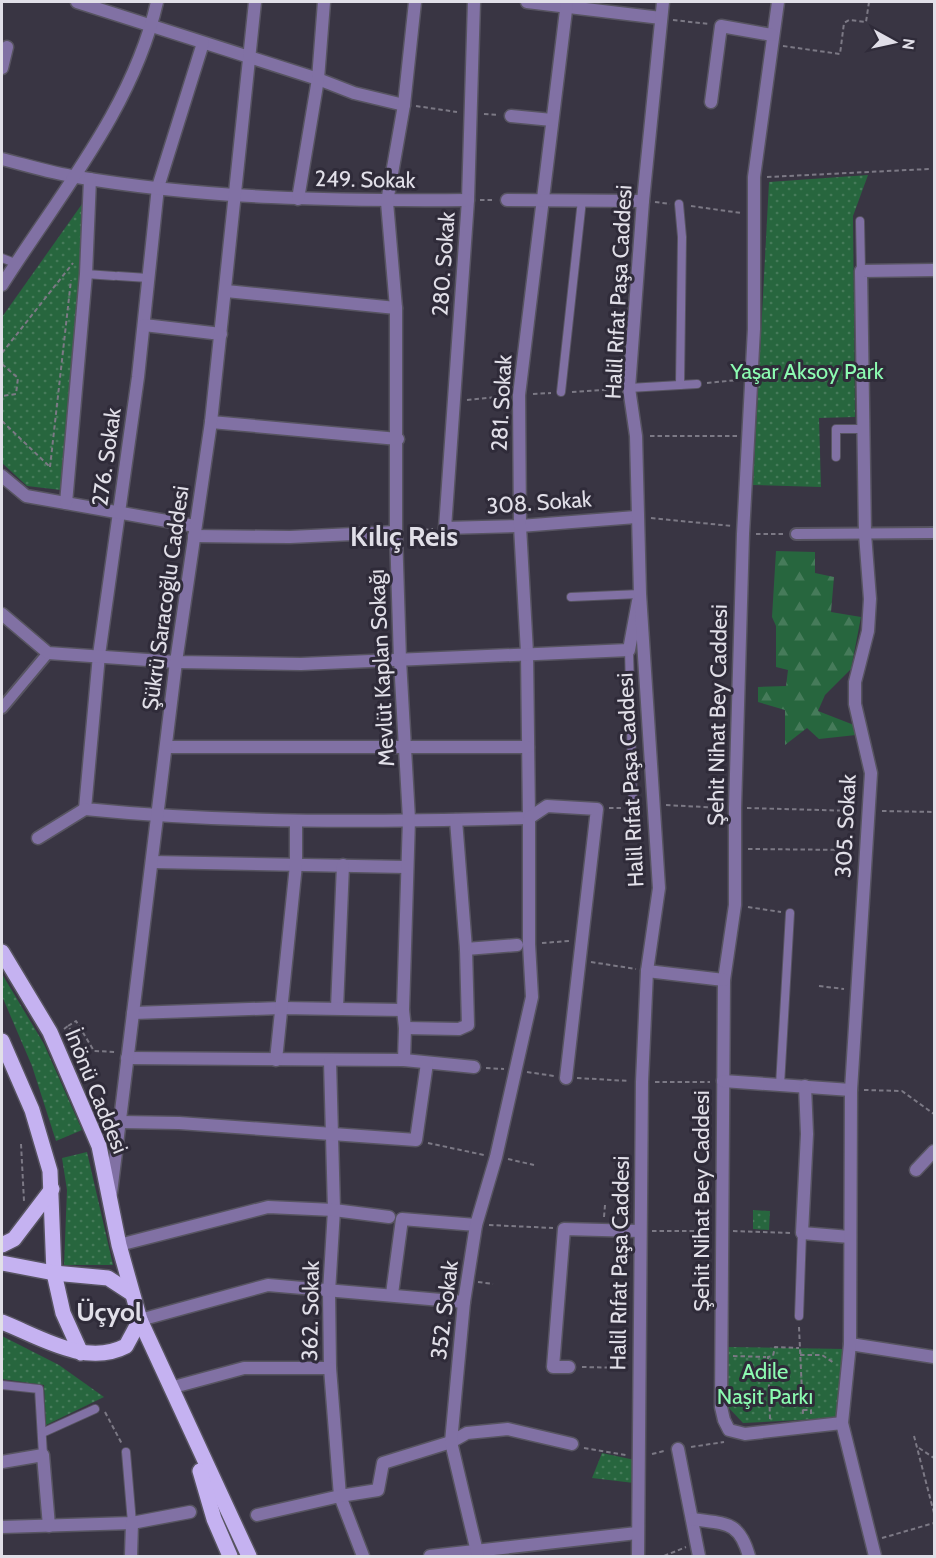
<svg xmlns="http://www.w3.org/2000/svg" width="936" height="1558" font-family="Cabin,sans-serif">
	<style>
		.grass { fill: url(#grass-dots) }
		.forest { fill: url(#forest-firs) }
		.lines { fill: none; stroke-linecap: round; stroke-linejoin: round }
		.service-casing { stroke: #575461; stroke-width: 10 }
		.pedestrian-casing { stroke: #575461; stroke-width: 14 }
		.minor-casing { stroke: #575461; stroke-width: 15 }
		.tertiary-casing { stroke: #575461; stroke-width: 15 }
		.primary-casing { stroke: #575461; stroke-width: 18 }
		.path { stroke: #7c7985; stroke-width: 2; stroke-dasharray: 4.5 3; stroke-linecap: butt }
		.service { stroke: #8171a4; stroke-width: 8 }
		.pedestrian { stroke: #8171a4; stroke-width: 10 }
		.minor { stroke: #8171a4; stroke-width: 12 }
		.tertiary { stroke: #8171a4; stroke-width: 12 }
		.primary { stroke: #c5b2f1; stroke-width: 15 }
		.labels { text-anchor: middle; stroke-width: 6; stroke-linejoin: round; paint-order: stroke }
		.street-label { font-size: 22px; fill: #e1dfe8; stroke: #2f2b39 }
		.park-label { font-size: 22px; fill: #8cfbb1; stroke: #2f2b39 }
		.quarter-label { font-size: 26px; font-weight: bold; fill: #e1dfe8; stroke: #2f2b39 }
		.district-label { font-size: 28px; font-weight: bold; fill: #e1dfe8; stroke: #2f2b39 }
	</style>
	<defs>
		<pattern id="grass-dots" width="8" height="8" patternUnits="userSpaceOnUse" patternTransform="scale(1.5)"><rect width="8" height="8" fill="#27663e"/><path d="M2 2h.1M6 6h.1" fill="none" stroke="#467b5a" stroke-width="1.8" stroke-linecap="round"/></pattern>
		<pattern id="forest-firs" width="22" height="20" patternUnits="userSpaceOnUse" patternTransform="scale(1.5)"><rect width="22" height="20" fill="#27663e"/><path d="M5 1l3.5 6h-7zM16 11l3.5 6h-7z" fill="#467b5a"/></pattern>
	</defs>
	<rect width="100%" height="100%" fill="#393543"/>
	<g class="grass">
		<polygon points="868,175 853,216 855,417 819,418 821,487 753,485 769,182"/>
		<polygon points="87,197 61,490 27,486 2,463 2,317"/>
		<polygon points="2,974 44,1044 82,1130 56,1141 32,1066 2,996"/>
		<polygon points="87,1152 113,1265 64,1265 67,1190 62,1158"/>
		<polygon points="753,1210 770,1211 769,1230 753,1229"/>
		<polygon points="2,1336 59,1365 104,1397 46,1425 44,1385 2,1379"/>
		<polygon points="728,1347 844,1349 838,1418 743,1423 728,1407"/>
		<polygon points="602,1453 635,1460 634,1483 592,1478"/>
	</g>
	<polygon class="forest" points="776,551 815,552 815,573 834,577 831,612 861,617 851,669 825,695 818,711 854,725 856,735 819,739 807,728 785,745 785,710 758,702 758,687 786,686 788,670 776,667 776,626 772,617"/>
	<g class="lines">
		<g class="service-casing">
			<g id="service">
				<polyline points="679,204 682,237 680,385"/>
				<polyline points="860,221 861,271"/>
				<polyline points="2,258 15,263"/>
				<polyline points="86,274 114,276"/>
				<polyline points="118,276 148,278"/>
				<polyline points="629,388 697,384"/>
				<polyline points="561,392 582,200"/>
				<polyline points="836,457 836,429 863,429"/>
				<polyline points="571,597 640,594"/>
				<polyline points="629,650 633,807"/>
				<polyline points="780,1085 790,913"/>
				<polyline points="799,1316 802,1233"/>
				<polyline points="2,1385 39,1389 43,1455"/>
				<polyline points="42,1433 95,1409"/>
				<polyline points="126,1452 132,1523"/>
			</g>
		</g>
		<g class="pedestrian-casing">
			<g id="pedestrian">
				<polyline points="796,534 934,533"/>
				<polyline points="2,708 48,653"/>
			</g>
		</g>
		<g class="minor-casing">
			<g id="minor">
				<polyline points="77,2 318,79 354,93 404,105"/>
				<polyline points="474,2 468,200 445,528 520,526 636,517"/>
				<polyline points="527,2 661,18"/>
				<polyline points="778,2 754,177 754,329 743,534 735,808 735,905 724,980 721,1407 724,1420 729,1430 745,1434 842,1423"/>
				<path d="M203,43L158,187L138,377L99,655L85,809C233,824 381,822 529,818L527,653L520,526L519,395L567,2"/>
				<polyline points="2,68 7,47"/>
				<polyline points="711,102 721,26 772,35"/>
				<polyline points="511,116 552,120"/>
				<path d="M2,159C26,165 52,173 77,177C206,199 337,201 468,200"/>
				<polyline points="298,199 318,79 324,2"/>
				<polyline points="507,200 643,201"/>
				<path d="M2,285C59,195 133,108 157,2"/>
				<polyline points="226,291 396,308"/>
				<polyline points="144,325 221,334"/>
				<polyline points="211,422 398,439"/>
				<polyline points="2,476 26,496 195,526"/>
				<polyline points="66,503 86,274 90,179"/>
				<polyline points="194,536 290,537 396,532"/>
				<polyline points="2,614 48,653 176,662 301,664 629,650 638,601"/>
				<polyline points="166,747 528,747"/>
				<polyline points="38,838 85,809"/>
				<polyline points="152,862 406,867"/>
				<polyline points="466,949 517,945"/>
				<polyline points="647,971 724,980"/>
				<polyline points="337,1008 343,865"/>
				<polyline points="133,1013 281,1008 403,1010"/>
				<polyline points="405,1028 459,1029 468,1025 466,949 456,820"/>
				<polyline points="127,1058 404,1060 474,1067"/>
				<polyline points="276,1060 296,865 296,822"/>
				<polyline points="404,1060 405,1028 403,1010 409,819 400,660 396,532 396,308 387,202 404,105 415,2"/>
				<polyline points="330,1061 334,1210 329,1292 330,1368 340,1496 363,1556"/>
				<polyline points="723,1081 851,1090"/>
				<polyline points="805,1086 807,1134 802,1233 850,1237"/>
				<polyline points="121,1122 179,1123 416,1140 427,1063"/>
				<polyline points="916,1170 934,1151"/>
				<polyline points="119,1245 268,1207 334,1210 389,1217"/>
				<polyline points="392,1294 402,1219 476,1225"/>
				<polyline points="140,1320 268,1285 464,1302"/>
				<polyline points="850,1344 934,1357"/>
				<polyline points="569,1367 553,1367 564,1229 640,1231"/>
				<polyline points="170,1388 244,1368 330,1368"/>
				<polyline points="678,1449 699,1556"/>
				<polyline points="2,1462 43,1455 49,1526"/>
				<polyline points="257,1515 340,1496 378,1490 383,1463 451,1442 467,1433 508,1429 572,1444"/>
				<path d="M692,1519C725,1524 739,1520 749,1556"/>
				<polyline points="2,1527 132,1523 190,1512"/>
				<polyline points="131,1556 132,1523"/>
				<polyline points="430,1556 637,1533"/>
				<polyline points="478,1556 451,1442 464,1302 476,1225 496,1157 532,997 529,944 529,818 547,806 597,809 566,1078"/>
				<polyline points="875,1556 842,1423 850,1344 851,1090 871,773 855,704 855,682 868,631 870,599 865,534 861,271 934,270"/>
			</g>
		</g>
		<g class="tertiary-casing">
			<g id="tertiary">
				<polyline points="111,1193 176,662 211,422 255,2"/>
				<polyline points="638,1556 642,1082 647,971 659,888 640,594 636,436 629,388 643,201 663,2"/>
			</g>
		</g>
		<g class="primary-casing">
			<g id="primary">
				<polyline points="2,952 50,1032 99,1146 119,1245 140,1320 249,1556"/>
				<polyline points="2,1041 32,1110 50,1171 54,1273 63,1313 81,1353"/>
				<polyline points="2,1245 14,1239 52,1189"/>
				<polyline points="2,1263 54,1273 108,1278 131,1293"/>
				<path d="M2,1322C40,1337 86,1367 126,1346L140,1320"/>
				<polyline points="200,1471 214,1519 230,1556"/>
			</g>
		</g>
		<g class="path">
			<polyline points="673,20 709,24"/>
			<polyline points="783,46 840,54 844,23 849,20 866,22 869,2"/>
			<polyline points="416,106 457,112"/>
			<polyline points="484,114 499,115"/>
			<polyline points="767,177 929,169"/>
			<polyline points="480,200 495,200"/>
			<polyline points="655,202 670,204"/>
			<polyline points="691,206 741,213"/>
			<polyline points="2,353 73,263"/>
			<polyline points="2,364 18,378 16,394 2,396"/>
			<polyline points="707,383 738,380"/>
			<polyline points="572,392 617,389"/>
			<polyline points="533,394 551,393"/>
			<polyline points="467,400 507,396"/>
			<polyline points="2,421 50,467"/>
			<polyline points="650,436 737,436"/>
			<polyline points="50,467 71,280"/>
			<polyline points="651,518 732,526"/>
			<polyline points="409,531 433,529"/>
			<polyline points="756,534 784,534"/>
			<polyline points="666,805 723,808"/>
			<polyline points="609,808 624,808"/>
			<polyline points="747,808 855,811"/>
			<polyline points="882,811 934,812"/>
			<polyline points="748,849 853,850"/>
			<polyline points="748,907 781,912"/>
			<polyline points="542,943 569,941"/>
			<polyline points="591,962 636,969"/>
			<polyline points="819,986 844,989"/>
			<polyline points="68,1026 76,1021 94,1051 116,1052"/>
			<polyline points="64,1029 68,1026 89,1060"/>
			<polyline points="486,1068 504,1069"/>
			<polyline points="527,1072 554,1076"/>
			<polyline points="577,1078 629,1081"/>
			<polyline points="655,1082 710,1082"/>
			<polyline points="864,1090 902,1091 934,1114"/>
			<polyline points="428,1143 484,1155"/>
			<polyline points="21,1144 24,1201"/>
			<polyline points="508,1159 534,1165"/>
			<polyline points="604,1217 605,1205"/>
			<polyline points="489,1225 553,1228"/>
			<polyline points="652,1231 710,1231"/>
			<polyline points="733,1231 791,1233"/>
			<polyline points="478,1282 493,1284"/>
			<polyline points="799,1327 803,1414"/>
			<polyline points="800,1355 822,1355 834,1363"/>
			<polyline points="733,1356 766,1357"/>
			<polyline points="582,1367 627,1368"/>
			<polyline points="769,1400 803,1399"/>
			<polyline points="803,1410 811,1410 811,1414"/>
			<polyline points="105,1412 122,1444"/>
			<polyline points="770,1419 768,1357 773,1356 775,1347 799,1348"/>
			<polyline points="914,1436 934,1513"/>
			<polyline points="691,1447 724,1442"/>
			<polyline points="584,1448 626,1455"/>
			<polyline points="919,1448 934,1458"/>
			<polyline points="652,1454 664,1451"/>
			<polyline points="882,1538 934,1523"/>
			<polyline points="664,1556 686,1547"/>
		</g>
		<use href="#service" class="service"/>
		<use href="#pedestrian" class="pedestrian"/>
		<use href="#minor" class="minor"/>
		<use href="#tertiary" class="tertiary"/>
		<use href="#primary" class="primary"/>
	</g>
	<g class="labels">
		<g class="street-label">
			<text transform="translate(365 179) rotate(1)" y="8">249. Sokak</text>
			<text transform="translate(443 264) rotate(-86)" y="8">280. Sokak</text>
			<text transform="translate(618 292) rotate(-87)" y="8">Halil Rıfat Paşa Caddesi</text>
			<text transform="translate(501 403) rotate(-87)" y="8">281. Sokak</text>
			<text transform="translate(106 457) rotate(-82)" y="8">276. Sokak</text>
			<text transform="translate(539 502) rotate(-4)" y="8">308. Sokak</text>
			<text transform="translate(165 598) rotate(-82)" y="8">Şükrü Saracoğlu Caddesi</text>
			<text transform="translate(381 668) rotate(-93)" y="8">Mevlüt Kaplan Sokağı</text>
			<text transform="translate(717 715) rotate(-89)" y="8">Şehit Nihat Bey Caddesi</text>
			<text transform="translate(630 780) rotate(-93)" y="8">Halil Rıfat Paşa Caddesi</text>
			<text transform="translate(845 826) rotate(-87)" y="8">305. Sokak</text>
			<text transform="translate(97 1091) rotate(68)" y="8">İnönü Caddesi</text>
			<text transform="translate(701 1201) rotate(-90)" y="8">Şehit Nihat Bey Caddesi</text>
			<text transform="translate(619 1263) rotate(-89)" y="8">Halil Rıfat Paşa Caddesi</text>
			<text transform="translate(444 1310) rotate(-83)" y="8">352. Sokak</text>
			<text transform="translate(310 1311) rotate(-89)" y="8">362. Sokak</text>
		</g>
		<g class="park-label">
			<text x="807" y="379">Yaşar Aksoy Park</text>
			<text x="765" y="1379">Adile<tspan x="765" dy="25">Naşit Parkı</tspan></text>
		</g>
		<g class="quarter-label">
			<text x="109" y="1321">Üçyol</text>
		</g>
		<g class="district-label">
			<text x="404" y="546">Kılıç Reis</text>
		</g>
	</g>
	<rect width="936" height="1558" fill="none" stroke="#e1dfe8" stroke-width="6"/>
	<g transform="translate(894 42) rotate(98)" stroke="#2f2b39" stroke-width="4.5" paint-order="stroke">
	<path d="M0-4.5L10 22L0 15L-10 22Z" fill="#e1dfe8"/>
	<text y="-9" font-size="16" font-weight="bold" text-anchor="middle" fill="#e1dfe8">N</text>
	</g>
</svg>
